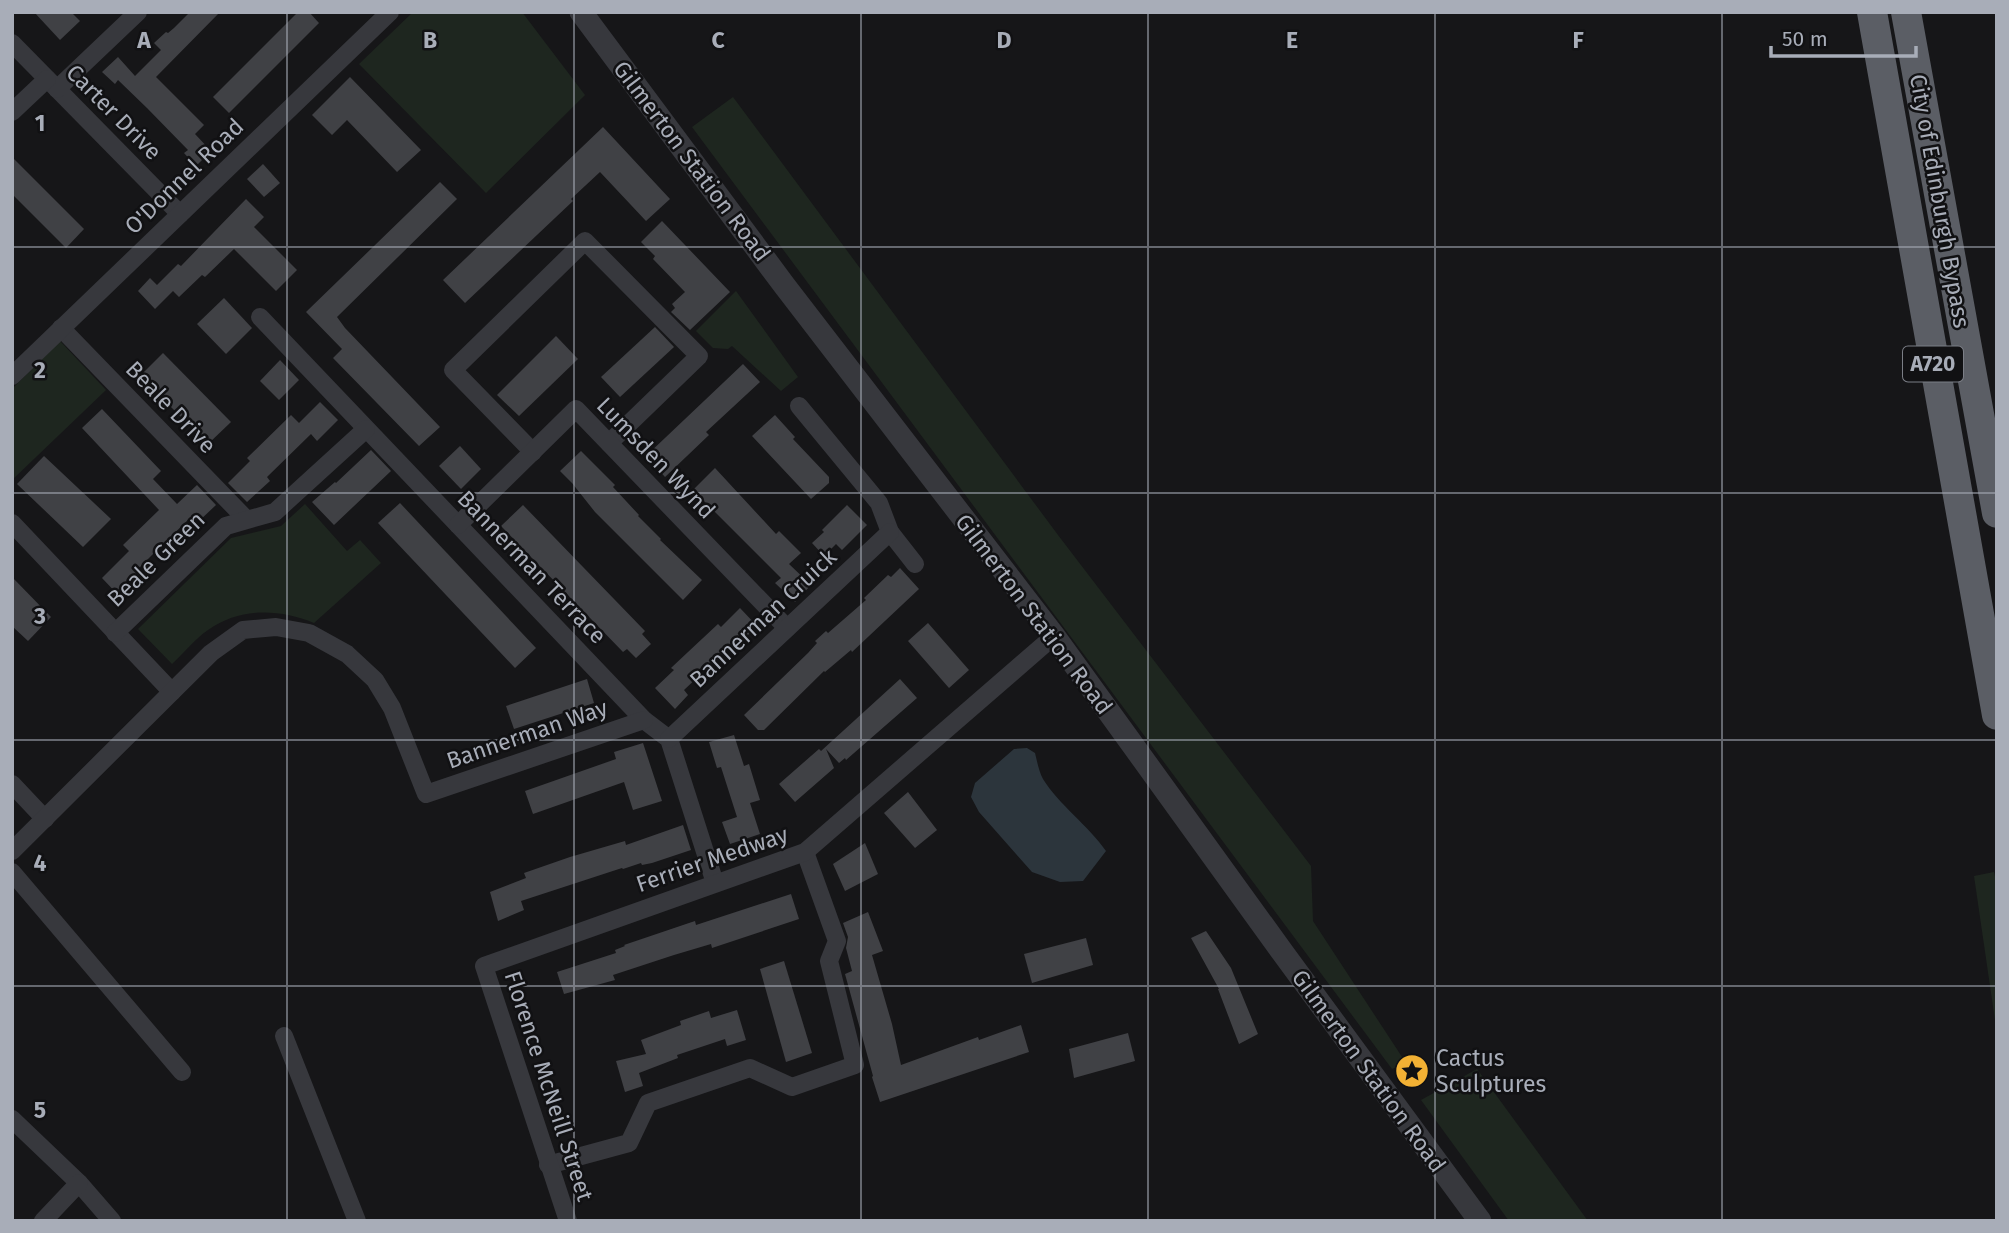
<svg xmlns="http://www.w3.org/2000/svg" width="2009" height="1233" font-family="'Fira Sans',sans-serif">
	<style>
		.green { fill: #1e261f }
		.water { fill: #2c353c }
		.building { fill: #404145 }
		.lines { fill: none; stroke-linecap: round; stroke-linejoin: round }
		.minor { stroke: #37383d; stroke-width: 18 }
		.tertiary { stroke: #37383d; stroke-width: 23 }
		.trunk { stroke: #5b5e65; stroke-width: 30 }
		.grid { fill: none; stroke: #a8adb8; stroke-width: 2; stroke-opacity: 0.55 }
		.labels { text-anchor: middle; stroke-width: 5; stroke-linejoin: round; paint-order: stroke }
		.shield { fill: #111113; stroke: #7b7e86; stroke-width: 2 }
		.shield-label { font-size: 21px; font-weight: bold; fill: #a8adb8 }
		.street-label { font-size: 23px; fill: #a8adb8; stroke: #111113 }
		.poi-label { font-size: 23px; fill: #a8adb8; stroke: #111113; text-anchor: start }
		.grid-label { font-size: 23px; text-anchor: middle; font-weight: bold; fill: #a8adb8; stroke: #111113; stroke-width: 5; stroke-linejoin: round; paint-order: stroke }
	</style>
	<rect width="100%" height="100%" fill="#161618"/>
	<g class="green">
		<polygon points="413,12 522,12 585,95 486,193 359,64"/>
		<polygon points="733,97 1058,535 1311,866 1313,921 1406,1063 1392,1069 692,127"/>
		<polygon points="736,291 798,377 781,391 732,346 728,349 713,348 696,331"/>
		<polygon points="60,341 106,390 12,480 12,389"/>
		<path d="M305,504L347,551L360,540L381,563L314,623C279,609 241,607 208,630C195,639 184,653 172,664L138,629L231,538L281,526Z"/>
		<polygon points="1994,872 1997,886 1997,1034 1974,876"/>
		<polygon points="1477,1069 1588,1221 1509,1221 1421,1100"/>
	</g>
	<path class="water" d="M1027,748L1035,753C1037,761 1039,772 1043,779C1059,805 1088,825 1106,851L1083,881L1060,882L1032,872L979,812L971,797L975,783L1014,749Z"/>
	<g class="building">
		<polygon points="34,12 71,12 80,21 60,40"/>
		<polygon points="190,12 220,12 156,77 204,125 195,134 211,151 196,166 184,153 188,150 147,108 118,80 115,84 102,72 118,57 135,76 161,50 154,43 166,32 168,33 174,28"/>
		<polygon points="298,12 309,12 319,23 229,113 213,97"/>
		<polygon points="350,77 421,150 397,172 347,120 332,135 312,115"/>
		<polygon points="603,127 670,199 646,221 600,172 571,199 573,201 465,303 443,280"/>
		<polygon points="12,157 84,229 66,248 12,194"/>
		<polygon points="263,164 280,183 264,197 247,179"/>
		<polygon points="440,182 457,199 337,317 345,328 440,427 419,446 333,358 342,349 306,312"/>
		<polygon points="246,199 264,217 254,227 297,270 276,291 234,249 205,277 202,275 179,297 173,291 155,309 138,291 150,278 157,285 178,264 181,266"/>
		<polygon points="662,221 730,292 690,330 671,312 675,308 672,304 685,292 653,259 655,256 641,242"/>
		<polygon points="224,298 252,328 226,354 197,324"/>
		<polygon points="655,327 674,347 620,397 601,377"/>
		<polygon points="556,336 578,359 519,416 497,395"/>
		<polygon points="163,353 231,422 208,444 140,376"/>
		<polygon points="280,360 299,380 279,400 260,381"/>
		<polygon points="743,364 760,382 706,432 709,435 665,477 646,456"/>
		<polygon points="320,402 338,420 317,441 311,434 267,477 270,481 247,502 228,483 250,461 247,458 291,415 299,423"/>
		<polygon points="102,409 161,471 153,479 177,504 197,485 216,505 199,521 193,515 156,551 138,569 144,575 121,598 102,578 129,551 123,545 159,510 82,428"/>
		<polygon points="775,415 795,437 793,439 829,477 829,483 811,499 752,436"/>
		<polygon points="460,446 481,469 461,489 439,466"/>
		<polygon points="371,450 391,471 334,525 312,502 335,482 336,483"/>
		<polygon points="581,451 615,485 613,487 639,515 638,516 661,539 660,540 702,580 683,600 595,512 572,483 560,471"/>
		<polygon points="44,456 111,519 83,547 17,484"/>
		<polygon points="715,468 776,534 779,531 801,553 789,564 811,585 795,602 775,583 781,578 693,490"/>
		<polygon points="400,503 536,648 515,668 378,523"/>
		<polygon points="523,505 645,631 642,634 651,644 636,658 627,649 623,652 501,526"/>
		<polygon points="847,505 867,525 842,550 836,544 824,556 812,543 824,532 822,530"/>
		<polygon points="900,568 919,589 852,652 851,650 825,672 824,671 764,730 758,730 744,715 808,653 817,643 815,641 826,631 828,633 866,600 864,598 888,575 891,577"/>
		<polygon points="12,577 51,617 28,641 12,626"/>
		<polygon points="740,608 757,626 741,642 738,639 684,690 688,695 675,709 655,688 674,670 671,668 688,652 718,624 721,627"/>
		<polygon points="928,623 969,670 949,688 908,641"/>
		<polygon points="587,679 594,703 514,729 506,706"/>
		<polygon points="900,679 917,698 846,760 845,758 839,763 826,749 834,768 795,802 779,784 819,749 821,751"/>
		<polygon points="734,735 744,766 749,764 760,800 750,803 760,834 730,844 722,822 737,817 721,767 717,768 709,742"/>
		<polygon points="643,743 662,801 633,810 624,782 533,814 525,791 616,759 614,752"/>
		<polygon points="908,792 937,830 915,848 884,813"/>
		<polygon points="683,825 691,850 652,863 642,865 641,863 623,869 622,868 521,901 524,910 498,921 490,892 526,878 524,873 570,857 625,841 626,845"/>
		<polygon points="865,843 878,874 845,891 833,864"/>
		<polygon points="791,894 799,919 712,948 711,944 674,955 613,975 615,980 564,994 557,972 616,953 615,950 625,946 624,945 686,924 695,921 696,925"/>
		<polygon points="868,912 883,951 872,955 892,1024 901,1065 978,1037 979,1040 1021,1025 1029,1052 880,1102 872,1077 873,1076 845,974 852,971 846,948 848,937 843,923"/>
		<polygon points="1206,931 1231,968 1258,1034 1239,1044 1218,989 1219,989 1191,938"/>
		<polygon points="1086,938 1093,965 1032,983 1024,954"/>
		<polygon points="784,961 812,1053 786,1062 760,969"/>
		<polygon points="737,1010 746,1040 727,1046 725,1039 677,1055 678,1058 639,1073 643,1086 625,1092 616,1061 646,1054 641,1040 681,1025 680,1021 709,1011 711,1018"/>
		<polygon points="1128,1033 1135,1061 1074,1078 1069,1049"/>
	</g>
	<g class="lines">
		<g class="minor">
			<polyline points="12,43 180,214"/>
			<polyline points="57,89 138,12"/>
			<polyline points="12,112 47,79"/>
			<polyline points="260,317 644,720 669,739 715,883"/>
			<polyline points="61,328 246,519"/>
			<polyline points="12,376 390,12"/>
			<polyline points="799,406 879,503 890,532 915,564"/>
			<polyline points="533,452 453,370 585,241 699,356 609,443"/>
			<polyline points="12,523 172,692"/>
			<polyline points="458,525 576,409 787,628"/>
			<polyline points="115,633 226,526 275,512 366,429"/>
			<polyline points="669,739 890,532"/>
			<polyline points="12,784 45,819"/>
			<polyline points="12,851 211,653 243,630 276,627 309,633 347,654 375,680 392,708 426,794 644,720"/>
			<polyline points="12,872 182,1072"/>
			<polyline points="284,1036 357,1221"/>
			<polyline points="12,1119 79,1183 112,1221"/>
			<polyline points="548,1165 629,1143 648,1103 750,1068 792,1087 855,1065 829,961 837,941 805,852"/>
			<polyline points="43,1221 79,1183"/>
			<polyline points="568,1221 484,966 805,852 1054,636"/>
		</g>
		<polyline class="tertiary" points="581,12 784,285 1054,636 1283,953 1480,1221"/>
		<g class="trunk">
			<polyline points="1872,12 1997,715"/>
			<polyline points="1906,12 1997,513"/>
		</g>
	</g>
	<path class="grid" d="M287,12V1221M574,12V1221M861,12V1221M1148,12V1221M1435,12V1221M1722,12V1221M12,247H1997M12,493H1997M12,740H1997M12,986H1997"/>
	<defs>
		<g id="sight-disc" transform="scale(1.75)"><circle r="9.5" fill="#f2b134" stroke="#111113"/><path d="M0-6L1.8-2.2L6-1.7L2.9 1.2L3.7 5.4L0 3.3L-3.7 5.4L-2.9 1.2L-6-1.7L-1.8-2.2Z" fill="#111"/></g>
	</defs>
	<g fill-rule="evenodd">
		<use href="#sight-disc" x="1412" y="1071"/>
	</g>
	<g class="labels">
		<rect class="shield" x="1903" y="346.5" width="60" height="35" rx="5"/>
		<g class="shield-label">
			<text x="1933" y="371">A720</text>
		</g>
		<g class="street-label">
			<text transform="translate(114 112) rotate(45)" y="8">Carter Drive</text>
			<text transform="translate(692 161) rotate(53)" y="8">Gilmerton Station Road</text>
			<text transform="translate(184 176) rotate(-44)" y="8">O'Donnel Road</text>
			<text transform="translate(1940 201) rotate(80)" y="8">City of Edinburgh Bypass</text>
			<text transform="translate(171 407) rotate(46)" y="8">Beale Drive</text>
			<text transform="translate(656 458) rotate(46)" y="8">Lumsden Wynd</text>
			<text transform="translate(156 559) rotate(-44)" y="8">Beale Green</text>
			<text transform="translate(532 567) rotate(46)" y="8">Bannerman Terrace</text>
			<text transform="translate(1034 614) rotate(53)" y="8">Gilmerton Station Road</text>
			<text transform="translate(763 618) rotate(-43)" y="8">Bannerman Cruick</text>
			<text transform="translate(527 734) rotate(-19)" y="8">Bannerman Way</text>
			<text transform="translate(712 859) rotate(-19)" y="8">Ferrier Medway</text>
			<text transform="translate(1369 1071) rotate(54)" y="8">Gilmerton Station Road</text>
			<text transform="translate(549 1086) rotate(72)" y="8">Florence McNeill Street</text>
		</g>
		<g class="poi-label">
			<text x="1436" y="1066">Cactus<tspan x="1436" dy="26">Sculptures</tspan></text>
		</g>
	</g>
	<g class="grid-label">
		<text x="144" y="48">A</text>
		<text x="430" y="48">B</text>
		<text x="718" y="48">C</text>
		<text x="1004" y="48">D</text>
		<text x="1292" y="48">E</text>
		<text x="1578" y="48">F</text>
		<text x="40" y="131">1</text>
		<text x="40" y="378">2</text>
		<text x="40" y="624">3</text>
		<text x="40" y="871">4</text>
		<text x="40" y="1118">5</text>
	</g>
	<rect width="2009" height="1233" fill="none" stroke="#a8adb8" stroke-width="28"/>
	<path d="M1771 46v10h145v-10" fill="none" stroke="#a8adb8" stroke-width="3.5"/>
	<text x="1782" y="46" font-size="21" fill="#a8adb8" stroke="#111113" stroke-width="5" paint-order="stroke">50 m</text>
</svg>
